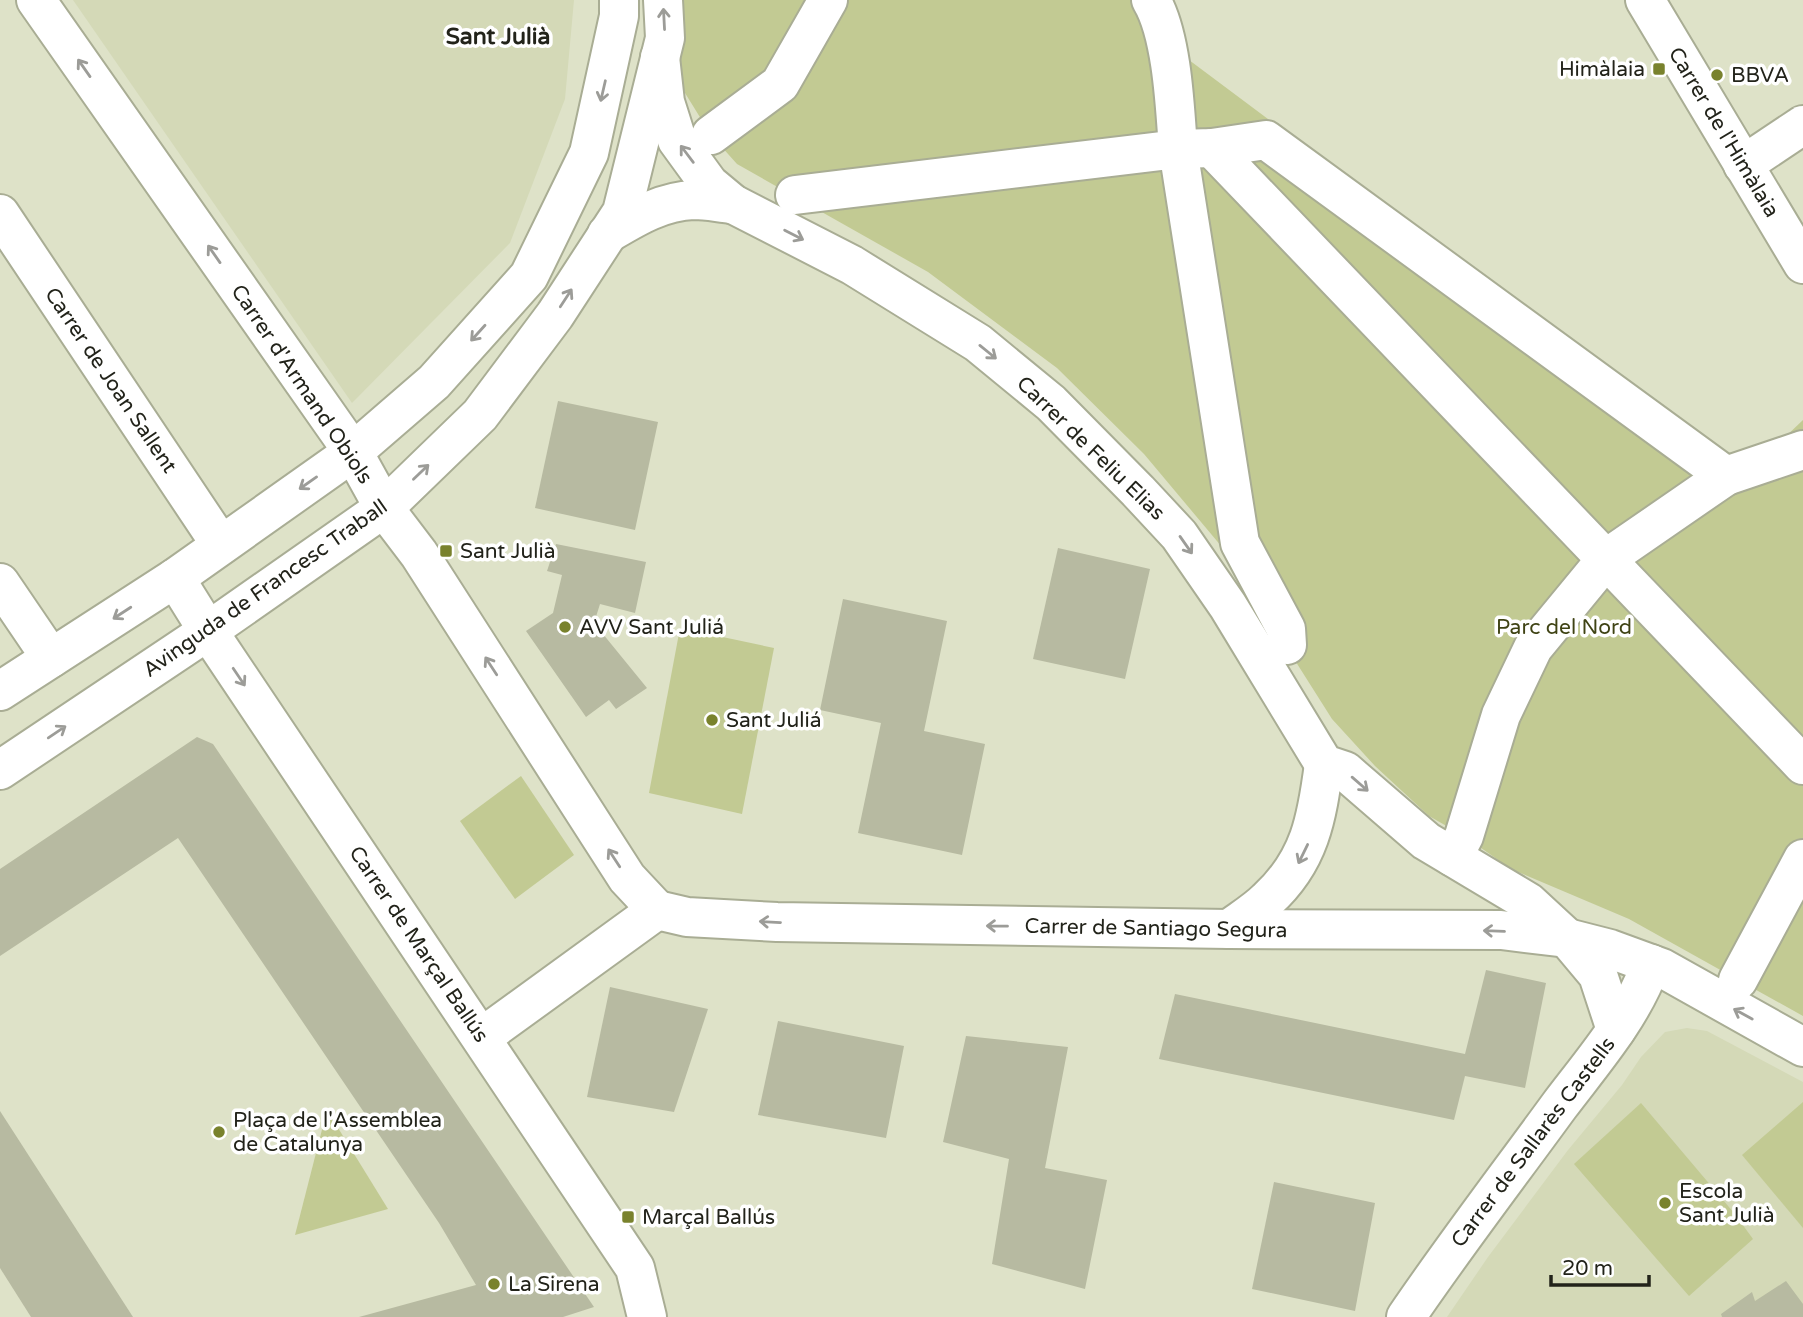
<svg xmlns="http://www.w3.org/2000/svg" width="1803" height="1317" font-family="'Varela Round',sans-serif">
	<style>
		.built { fill: #d4d9b7 }
		.green { fill: #c2ca93 }
		.building { fill: #b7baa1 }
		.lines { fill: none; stroke-linecap: round; stroke-linejoin: round }
		.minor-casing { stroke: #a9ad94; stroke-width: 42 }
		.minor { stroke: #fff; stroke-width: 38 }
		.oneway { stroke: #9c9c98 }
		.poi-dot { fill: #79822d; stroke: #fff; stroke-width: 2.5 }
		.labels { text-anchor: middle; stroke-width: 7; stroke-linejoin: round; paint-order: stroke }
		.poi-label { font-size: 21px; fill: #22231a; stroke: #fff; text-anchor: start }
		.street-label { font-size: 21px; fill: #22231a; stroke: #fff }
		.park-label { font-size: 21px; fill: #3f4314; stroke: #fff }
		.neighbourhood-label { font-size: 23px; font-weight: bold; fill: #22231a; stroke: #fff }
	</style>
	<rect width="100%" height="100%" fill="#dee2c8"/>
	<g class="built">
		<polygon points="73,0 574,0 565,99 510,243 352,403"/>
		<polygon points="1687,1028 1707,1031 1803,1082 1803,1317 1447,1317 1488,1257 1568,1150 1622,1085 1641,1057 1665,1032"/>
	</g>
	<g class="green">
		<polygon points="663,0 1168,0 1177,51 1730,465 1782,440 1803,420 1803,1016 1629,919 1511,869 1464,836 1429,816 1375,766 1332,719 1227,553 1144,454 1057,368 928,272 737,164 711,135 685,93 665,38"/>
		<polygon points="680,628 774,648 742,814 649,793"/>
		<polygon points="521,776 574,855 515,899 460,821"/>
		<polygon points="1803,1102 1803,1228 1742,1155"/>
		<polygon points="1641,1103 1734,1213 1753,1239 1689,1296 1574,1164"/>
		<polygon points="327,1110 388,1209 295,1235"/>
	</g>
	<g class="building">
		<polygon points="558,401 658,422 635,530 535,508"/>
		<polygon points="556,544 646,562 635,613 600,604 594,623 647,688 616,709 609,700 586,717 526,631 553,613 562,575 547,571"/>
		<polygon points="1058,548 1150,569 1125,679 1033,659"/>
		<polygon points="843,599 947,621 924,731 985,744 962,855 858,833 881,723 820,710"/>
		<polygon points="197,737 213,744 594,1307 563,1317 359,1317 476,1285 439,1223 178,838 0,956 0,869"/>
		<polygon points="1486,970 1546,983 1525,1088 1465,1076 1454,1120 1159,1059 1175,994 1465,1054"/>
		<polygon points="610,987 708,1009 674,1112 587,1097"/>
		<polygon points="778,1021 904,1046 886,1138 758,1115"/>
		<polygon points="966,1036 1068,1047 1045,1168 1107,1180 1085,1289 992,1264 1009,1159 943,1142"/>
		<polygon points="0,1111 133,1317 31,1317 0,1268"/>
		<polygon points="1274,1182 1375,1203 1355,1311 1252,1289"/>
		<polygon points="1786,1281 1803,1304 1803,1317 1722,1317 1721,1314 1752,1292 1755,1301"/>
	</g>
	<g class="lines">
		<g class="minor-casing">
			<g id="minor">
				<polyline points="36,0 353,452 384,508 419,554 627,878 657,910"/>
				<path d="M1151,0C1172,35 1175,107 1178,149L1212,148L1266,140L1726,476L1803,450"/>
				<polyline points="1645,0 1803,264"/>
				<polyline points="660,57 665,102 677,140 709,184 733,204 852,265 978,343 1051,403 1138,491 1179,535 1228,606 1324,764 1345,771 1426,841 1528,902 1567,938 1598,975 1616,1030"/>
				<polyline points="711,135 780,84 828,0"/>
				<polyline points="1212,148 1803,765"/>
				<polyline points="1743,165 1803,125"/>
				<polyline points="795,195 1178,149 1240,543 1286,629 1287,645"/>
				<polyline points="0,214 221,545"/>
				<path d="M607,234C634,218 661,201 694,200C707,200 720,203 733,204"/>
				<polyline points="175,578 208,631 635,1268 647,1317"/>
				<polyline points="0,583 51,658"/>
				<polyline points="0,691 175,578 353,452 434,382 529,276 589,153 619,16 619,0"/>
				<polyline points="0,770 208,631 384,508 480,415 555,315 622,212 665,38 663,0"/>
				<polyline points="1453,857 1464,836 1501,715 1533,648 1607,558 1726,476"/>
				<polyline points="657,910 687,917 777,922 1229,929 1501,930 1567,938 1610,949 1662,968 1803,1047"/>
				<path d="M1229,929C1241,920 1256,911 1267,900C1310,861 1317,818 1324,764"/>
				<polyline points="1738,980 1803,859"/>
				<polyline points="482,1037 657,910"/>
				<path d="M1406,1317C1455,1245 1508,1176 1559,1106C1593,1061 1632,1017 1651,964"/>
			</g>
		</g>
		<use href="#minor" class="minor"/>
	</g>
	<defs><path id="oneway-shaft" d="M-6 0H5M1.5-3L5.5 0L1.5 3" fill="none" stroke-width="1.6" stroke-linecap="round" stroke-linejoin="round" transform="scale(1.75)"/></defs>
	<g class="oneway">
		<use href="#oneway-shaft" transform="translate(664 19) rotate(-93)"/>
		<use href="#oneway-shaft" transform="translate(84 68) rotate(-125)"/>
		<use href="#oneway-shaft" transform="translate(603 91) rotate(103)"/>
		<use href="#oneway-shaft" transform="translate(687 154) rotate(-127)"/>
		<use href="#oneway-shaft" transform="translate(794 235) rotate(27)"/>
		<use href="#oneway-shaft" transform="translate(214 254) rotate(-125)"/>
		<use href="#oneway-shaft" transform="translate(566 298) rotate(-57)"/>
		<use href="#oneway-shaft" transform="translate(478 333) rotate(132)"/>
		<use href="#oneway-shaft" transform="translate(988 352) rotate(39)"/>
		<use href="#oneway-shaft" transform="translate(421 472) rotate(-44)"/>
		<use href="#oneway-shaft" transform="translate(308 483) rotate(145)"/>
		<use href="#oneway-shaft" transform="translate(1186 545) rotate(55)"/>
		<use href="#oneway-shaft" transform="translate(122 613) rotate(147)"/>
		<use href="#oneway-shaft" transform="translate(491 666) rotate(-123)"/>
		<use href="#oneway-shaft" transform="translate(239 677) rotate(56)"/>
		<use href="#oneway-shaft" transform="translate(57 732) rotate(-34)"/>
		<use href="#oneway-shaft" transform="translate(1360 784) rotate(41)"/>
		<use href="#oneway-shaft" transform="translate(1303 854) rotate(116)"/>
		<use href="#oneway-shaft" transform="translate(614 858) rotate(-123)"/>
		<use href="#oneway-shaft" transform="translate(770 922) rotate(-177)"/>
		<use href="#oneway-shaft" transform="translate(997 926) rotate(-179)"/>
		<use href="#oneway-shaft" transform="translate(1494 931) rotate(-178)"/>
		<use href="#oneway-shaft" transform="translate(1743 1014) rotate(-151)"/>
	</g>
	<g class="poi-dot">
		<rect x="1652" y="62" width="14" height="14" rx="3.5"/>
		<circle cx="1717" cy="75" r="7"/>
		<rect x="439" y="544" width="14" height="14" rx="3.5"/>
		<circle cx="565" cy="627" r="7"/>
		<circle cx="712" cy="720" r="7"/>
		<circle cx="219" cy="1132" r="7"/>
		<circle cx="1665" cy="1203" r="7"/>
		<rect x="621" y="1210" width="14" height="14" rx="3.5"/>
		<circle cx="494" cy="1284" r="7"/>
	</g>
	<g class="labels">
		<g class="poi-label">
			<text x="1645" y="76" text-anchor="end">Himàlaia</text>
			<text x="1731" y="82">BBVA</text>
			<text x="460" y="558">Sant Julià</text>
			<text x="579" y="634">AVV Sant Juliá</text>
			<text x="726" y="727">Sant Juliá</text>
			<text x="233" y="1127">Plaça de l'Assemblea<tspan x="233" dy="24">de Catalunya</tspan></text>
			<text x="1679" y="1198">Escola<tspan x="1679" dy="24">Sant Julià</tspan></text>
			<text x="642" y="1224">Marçal Ballús</text>
			<text x="508" y="1291">La Sirena</text>
		</g>
		<g class="street-label">
			<text transform="translate(1724 132) rotate(59)" y="7">Carrer de l'Himàlaia</text>
			<text transform="translate(111 380) rotate(56)" y="7">Carrer de Joan Sallent</text>
			<text transform="translate(302 384) rotate(56)" y="7">Carrer d'Armand Obiols</text>
			<text transform="translate(1091 448) rotate(44)" y="7">Carrer de Feliu Elias</text>
			<text transform="translate(265 588) rotate(-35)" y="7">Avinguda de Francesc Traball</text>
			<text transform="translate(1156 928) rotate(1)" y="7">Carrer de Santiago Segura</text>
			<text transform="translate(419 944) rotate(56)" y="7">Carrer de Marçal Ballús</text>
			<text transform="translate(1533 1142) rotate(-53)" y="7">Carrer de Sallarès Castells</text>
		</g>
		<g class="park-label">
			<text x="1564" y="634">Parc del Nord</text>
		</g>
		<g class="neighbourhood-label">
			<text x="498" y="44">Sant Julià</text>
		</g>
	</g>
	<path d="M1551 1275v10h98v-10" fill="none" stroke="#22231a" stroke-width="3.5"/>
	<text x="1562" y="1275" font-size="21" fill="#22231a" stroke="#ffffff" stroke-width="5" paint-order="stroke">20 m</text>
</svg>
